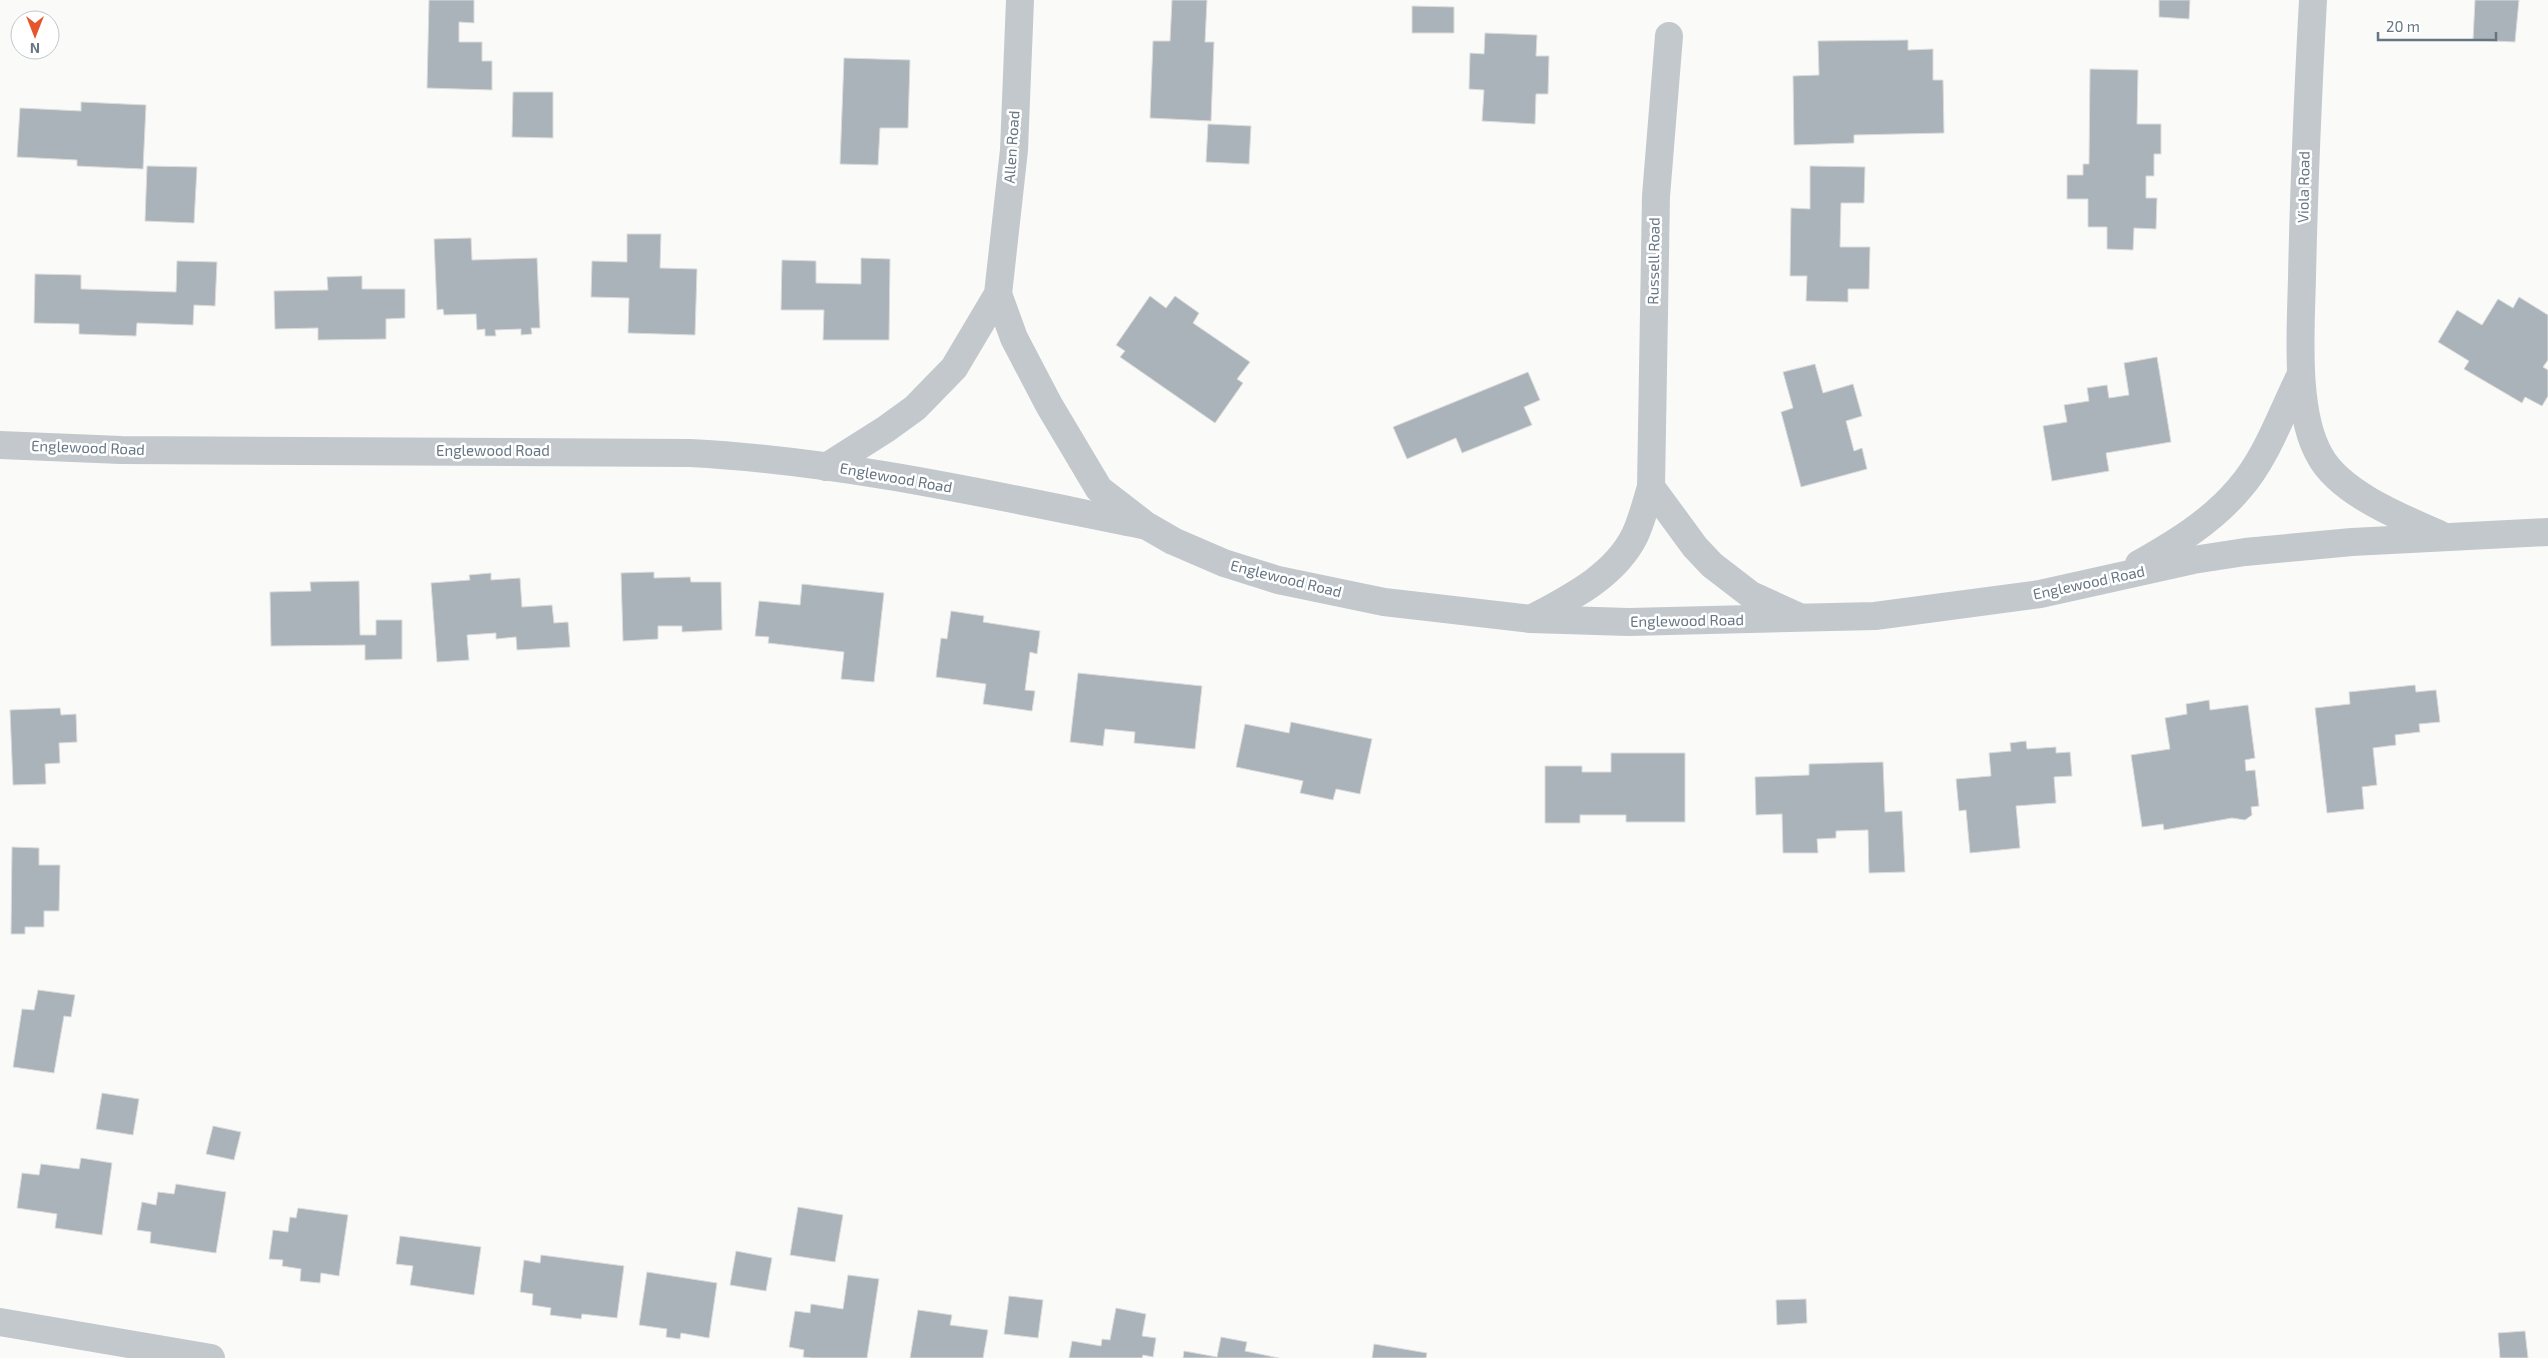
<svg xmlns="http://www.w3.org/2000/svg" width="2548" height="1358" font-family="'Exo 2',sans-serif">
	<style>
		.building { fill: #aab3b9; stroke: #dcdcda }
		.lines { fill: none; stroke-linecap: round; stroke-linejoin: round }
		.street { stroke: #c3c8cc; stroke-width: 28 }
		.labels { text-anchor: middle; stroke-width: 5; stroke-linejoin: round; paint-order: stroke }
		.street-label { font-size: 15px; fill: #657683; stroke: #fff }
	</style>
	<rect width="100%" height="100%" fill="#fafaf8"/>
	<g class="building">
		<polygon points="429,0 474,0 474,23 459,22 459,42 482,42 482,61 492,61 492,90 427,88"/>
		<polygon points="1172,0 1207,0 1205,42 1214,42 1211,121 1150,118 1153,41 1170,41"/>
		<polygon points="2159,0 2190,0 2189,19 2159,17"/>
		<polygon points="2475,0 2519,0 2515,42 2473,40"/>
		<polygon points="1412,6 1454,7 1454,33 1412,33"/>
		<polygon points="1485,33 1537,35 1536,56 1549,56 1548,94 1536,94 1535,124 1482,121 1484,90 1469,89 1470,53 1484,54"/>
		<polygon points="1908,40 1908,50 1933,49 1933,80 1943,80 1944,133 1854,135 1854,143 1794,145 1793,76 1819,75 1818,41"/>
		<polygon points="844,58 910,60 908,128 880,128 878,165 840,164"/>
		<polygon points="2090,69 2138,70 2137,124 2161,124 2161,154 2154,154 2154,176 2146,176 2146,198 2157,198 2156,229 2134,228 2133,250 2107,249 2107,227 2088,227 2088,199 2067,199 2067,175 2083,175 2083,164 2089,164"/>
		<polygon points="513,92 553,92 553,138 512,137"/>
		<polygon points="81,102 146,105 143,169 77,166 77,160 17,157 20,108 81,111"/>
		<polygon points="1208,124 1251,126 1249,164 1206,162"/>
		<polygon points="147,166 197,167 194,223 145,221"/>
		<polygon points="1810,166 1865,167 1864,203 1841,203 1840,247 1870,247 1869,289 1848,289 1848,302 1806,301 1807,276 1790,276 1791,208 1810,209"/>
		<polygon points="627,234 661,234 660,268 697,269 695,335 628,333 629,298 591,297 592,261 627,262"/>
		<polygon points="471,238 472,260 537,258 540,328 531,328 532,334 521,335 521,329 495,330 496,336 485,336 485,329 477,330 476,314 444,315 443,309 437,310 434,239"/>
		<polygon points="861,258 890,259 889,340 823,340 824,310 781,310 782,260 816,261 816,283 861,284"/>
		<polygon points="177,261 217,262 215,306 194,305 193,325 137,323 136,336 79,334 79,324 34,323 35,274 81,275 81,289 176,292"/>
		<polygon points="362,276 362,289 405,289 405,318 386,319 386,339 318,340 318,328 275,329 274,291 328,290 327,277"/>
		<polygon points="1150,296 1166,308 1175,296 1199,313 1193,323 1250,362 1237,379 1243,383 1215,423 1120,357 1125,351 1116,345"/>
		<polygon points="2519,297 2548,315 2548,360 2543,367 2548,370 2548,396 2542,406 2525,397 2522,403 2464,369 2469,361 2438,342 2457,310 2482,325 2498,299 2513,308"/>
		<polygon points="2157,357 2171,442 2106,453 2109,471 2052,481 2043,426 2067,422 2064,405 2089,401 2087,388 2107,385 2109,398 2129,395 2124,363"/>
		<polygon points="1815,364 1823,393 1853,384 1862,416 1846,421 1854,451 1862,448 1867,469 1801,487 1781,412 1793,408 1783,372"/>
		<polygon points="1528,372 1540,400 1524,407 1532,425 1462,453 1456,438 1407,459 1393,427"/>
		<polygon points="654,572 654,578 690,577 691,582 721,582 722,630 682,632 682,626 658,626 658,639 623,641 621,573"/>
		<polygon points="491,573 491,580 520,578 522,607 552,605 554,623 568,622 570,647 517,650 516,637 496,639 496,633 467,635 469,660 437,662 431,583 470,580 469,575"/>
		<polygon points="359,581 360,635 376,635 376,620 402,620 402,659 365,660 365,645 271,646 270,592 311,591 310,582"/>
		<polygon points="802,584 884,593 874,682 841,679 844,652 768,643 769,637 755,636 759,601 800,605"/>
		<polygon points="951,611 984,616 983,622 1040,631 1037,654 1030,652 1025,690 1035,691 1032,711 983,704 986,684 936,677 941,638 947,639"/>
		<polygon points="1078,673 1202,686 1195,749 1134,743 1135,732 1105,729 1103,746 1070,742"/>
		<polygon points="2415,685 2416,692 2436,690 2440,722 2419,724 2420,732 2395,735 2396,745 2373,748 2377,785 2362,787 2364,809 2327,813 2315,708 2350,704 2349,692"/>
		<polygon points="2209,700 2210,710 2248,705 2255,758 2245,760 2246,771 2255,770 2259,806 2251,807 2252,815 2245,820 2232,818 2164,830 2163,824 2142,827 2131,755 2170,749 2165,718 2187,714 2186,704"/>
		<polygon points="60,708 61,715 76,714 77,742 59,743 60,763 45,764 46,784 13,785 10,710"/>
		<polygon points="1291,722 1372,739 1360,794 1336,789 1333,800 1300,793 1303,781 1236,767 1245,724 1289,733"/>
		<polygon points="2026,741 2027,749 2056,747 2056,753 2070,752 2072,776 2054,777 2056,803 2016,806 2020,848 1970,853 1966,810 1959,811 1956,779 1991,776 1989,753 2011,751 2010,743"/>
		<polygon points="1611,753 1685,753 1685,822 1626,822 1626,815 1580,815 1580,823 1545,823 1545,766 1582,766 1582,772 1611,772"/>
		<polygon points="1883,762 1885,812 1902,811 1905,872 1869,873 1868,830 1836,831 1836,838 1817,839 1818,853 1783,853 1782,814 1756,815 1755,777 1809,775 1809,764"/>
		<polygon points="12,847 39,848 39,865 60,865 59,911 44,911 44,927 25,927 25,934 11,934"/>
		<polygon points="38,990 75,995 71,1017 64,1016 54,1073 13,1067 22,1009 34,1010"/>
		<polygon points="102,1093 139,1099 133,1135 96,1129"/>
		<polygon points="213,1126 241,1132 234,1160 206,1154"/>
		<polygon points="81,1158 112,1163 102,1235 55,1228 57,1214 17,1208 22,1173 39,1175 41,1164 79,1169"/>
		<polygon points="176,1184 226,1192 216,1253 150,1243 151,1232 137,1230 142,1202 156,1205 158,1192 174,1194"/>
		<polygon points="798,1207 843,1215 835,1262 790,1255"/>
		<polygon points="298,1208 348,1215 339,1276 321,1273 320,1283 300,1281 301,1269 282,1266 283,1260 269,1259 273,1230 288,1232 290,1217 296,1218"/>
		<polygon points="400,1236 481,1247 474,1295 410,1285 413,1266 396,1264"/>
		<polygon points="736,1251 772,1258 766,1291 730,1285"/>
		<polygon points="541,1255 624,1266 617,1318 582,1314 581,1319 550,1315 551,1308 532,1305 533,1294 520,1292 524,1260 540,1263"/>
		<polygon points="647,1272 717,1283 709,1338 681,1333 680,1339 666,1337 667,1329 639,1325"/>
		<polygon points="848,1275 879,1279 867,1358 812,1358 803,1357 804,1350 789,1347 795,1311 810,1313 811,1304 843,1309"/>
		<polygon points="1009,1296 1043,1300 1038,1338 1004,1334"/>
		<polygon points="1806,1299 1807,1323 1777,1325 1776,1300"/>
		<polygon points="1116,1308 1146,1314 1142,1336 1156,1338 1153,1357 1143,1355 1142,1358 1069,1358 1072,1341 1101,1346 1102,1339 1110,1340"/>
		<polygon points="918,1310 952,1315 950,1325 988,1330 983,1358 910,1358"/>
		<polygon points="2525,1331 2528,1358 2500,1358 2498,1333"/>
		<polygon points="1221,1337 1247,1342 1245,1351 1279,1358 1183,1358 1184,1351 1217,1357"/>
		<polygon points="1374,1344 1427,1353 1426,1358 1372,1358"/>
	</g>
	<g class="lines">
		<g class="street">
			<path d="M2313,0C2308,92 2304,184 2302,277C2301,327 2294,412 2320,456C2340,493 2402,518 2439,534"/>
			<polyline points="1669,36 1656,196 1651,487 1695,547 1712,565 1751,595 1797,616"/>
			<polyline points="998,294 1014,338 1049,405 1099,489 1143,523"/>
			<path d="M0,445L121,450L690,453C844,461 996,496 1147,526L1173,541L1224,563L1278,580L1384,602L1531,619L1629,622L1875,616L2040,594L2193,560L2245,552L2352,542L2548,532"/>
			<polyline points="826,467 886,429 915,408 954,368 998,294 1014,150 1020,0"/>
			<path d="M2139,564C2176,543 2212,521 2239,489C2267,457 2282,412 2301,374"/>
			<path d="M1531,619C1570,598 1615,576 1635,535C1642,520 1646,503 1651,487"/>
			<polyline points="0,1322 211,1358"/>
		</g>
	</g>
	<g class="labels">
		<g class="street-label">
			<text transform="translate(1012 147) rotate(-86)" y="5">Allen Road</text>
			<text transform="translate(2304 187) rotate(-89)" y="5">Viola Road</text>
			<text transform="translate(1654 261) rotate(-89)" y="5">Russell Road</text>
			<text transform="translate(88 448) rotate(2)" y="5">Englewood Road</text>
			<text x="493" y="456">Englewood Road</text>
			<text transform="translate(896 478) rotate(10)" y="5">Englewood Road</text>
			<text transform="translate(1286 579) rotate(14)" y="5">Englewood Road</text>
			<text transform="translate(2089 583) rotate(-12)" y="5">Englewood Road</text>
			<text transform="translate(1687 621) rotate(-1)" y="5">Englewood Road</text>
		</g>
	</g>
	<g transform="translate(35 35) rotate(180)"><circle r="24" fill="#ffffff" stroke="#c1c8cd"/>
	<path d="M0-4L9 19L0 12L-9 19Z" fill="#e4572e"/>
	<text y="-8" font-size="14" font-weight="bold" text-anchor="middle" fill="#657683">N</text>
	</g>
	<path d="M2378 32v8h118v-8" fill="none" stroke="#657683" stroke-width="2.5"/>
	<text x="2386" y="32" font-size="15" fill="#657683" stroke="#ffffff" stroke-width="4" paint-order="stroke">20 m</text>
</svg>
